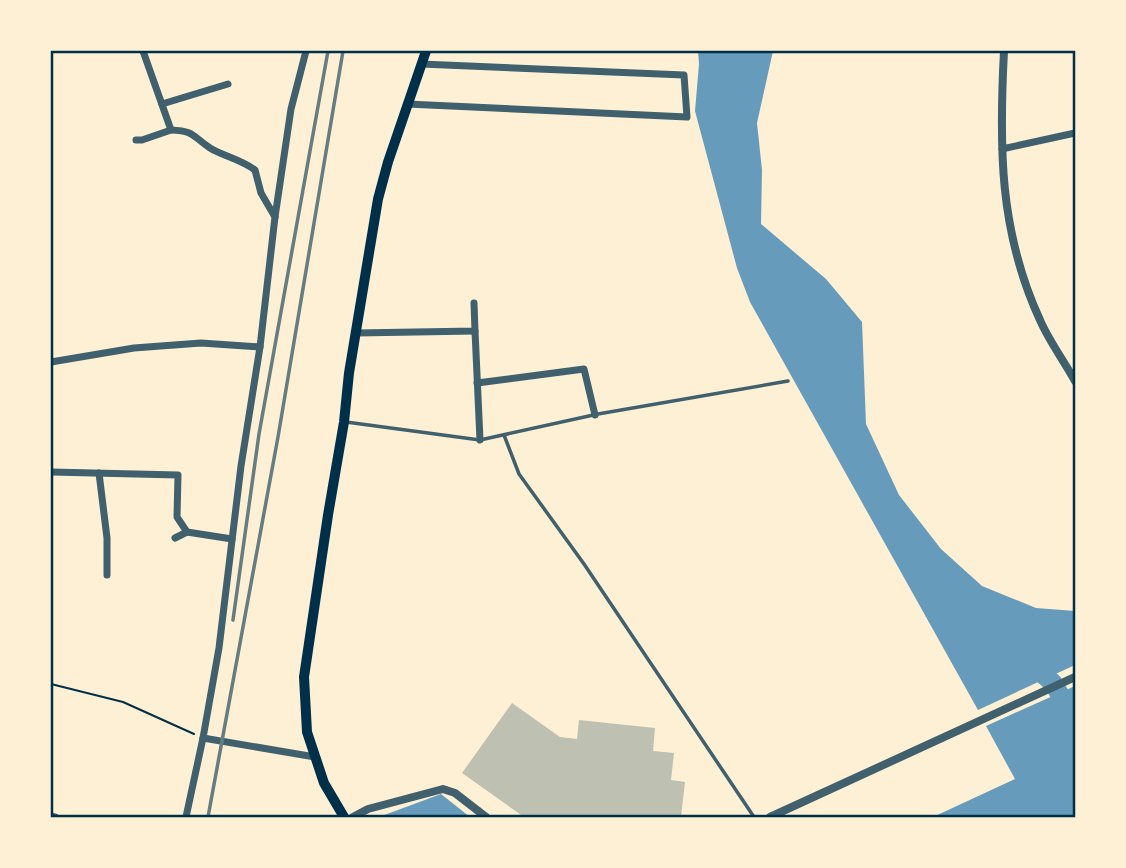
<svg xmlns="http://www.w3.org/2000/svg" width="1126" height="868" font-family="Barlow,sans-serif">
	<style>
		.water { fill: #669bbc }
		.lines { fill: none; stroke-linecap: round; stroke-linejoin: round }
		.river { stroke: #669bbc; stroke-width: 19 }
		.building { fill: #bec0b2 }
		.path { stroke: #003049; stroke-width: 2 }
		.service { stroke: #3f606c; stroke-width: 3.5 }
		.minor { stroke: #3f606c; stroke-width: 7 }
		.tertiary { stroke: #3f606c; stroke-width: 8 }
		.secondary { stroke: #003049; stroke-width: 10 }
		.rail { stroke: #657d81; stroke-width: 3.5 }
		.neatline { fill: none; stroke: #003049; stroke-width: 2.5 }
	</style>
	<rect width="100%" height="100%" fill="#fdf0d5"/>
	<g class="water">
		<polygon points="698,51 773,51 757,123 762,170 761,224 826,279 862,322 866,424 899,495 941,549 982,586 1036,608 1075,611 1075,665 978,710 750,302 737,268 695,111 699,64"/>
		<polygon points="1075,686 1075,817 933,817 1015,779 986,726"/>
		<polygon points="441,794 470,817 379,817"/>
	</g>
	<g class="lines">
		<polyline class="river" points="1029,662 1053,683 1075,720"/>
	</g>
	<polygon class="building" points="512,703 560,737 577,739 579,720 655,728 653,751 674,753 671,780 685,782 681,817 524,817 462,773"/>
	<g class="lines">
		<polyline class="path" points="51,684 123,702 194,734"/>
		<g class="service">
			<polyline points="346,422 480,440 598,414 788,381"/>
			<polyline points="504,435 519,474 584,564 754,817"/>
		</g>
		<g class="minor">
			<path d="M143,51L171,130C195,131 192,136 210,148C223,156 240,159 255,170L261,193L275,217"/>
			<polyline points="162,104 228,84"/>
			<polyline points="407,104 687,117 684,75 421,64"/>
			<polyline points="136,140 142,140 171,130"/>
			<polyline points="1002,149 1075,133"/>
			<polyline points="475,331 480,440"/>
			<polyline points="356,333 475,331 474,303"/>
			<polyline points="51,362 134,348 201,343 260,347"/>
			<polyline points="477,383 584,369 595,415"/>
			<polyline points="51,472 178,475 177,517 187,532 232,539"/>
			<polyline points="99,473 107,538 107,575"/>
			<polyline points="175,538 187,532"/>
			<polyline points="203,738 315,757"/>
			<polyline points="51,816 55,817"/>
			<polyline points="186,817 203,738 219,648 241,466 260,347 275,217 291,109 306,51"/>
		</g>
		<g class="tertiary">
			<path d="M1004,51C999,146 999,231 1040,320C1049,341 1064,361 1075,381"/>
			<polyline points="353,817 368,809 443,789 455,793 486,817"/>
			<polyline points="770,817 1075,677"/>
		</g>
		<polyline class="secondary" points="344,817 324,783 307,732 304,677 328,515 344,422 349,373 378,199 388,162 426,51"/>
		<g class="rail">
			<polyline points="233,620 259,434 328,51"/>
			<polyline points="208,817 278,437 343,51"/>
		</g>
	</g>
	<rect width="1126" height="868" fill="none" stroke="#fdf0d5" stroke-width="105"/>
	<rect x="52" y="52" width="1022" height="764" class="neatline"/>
</svg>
